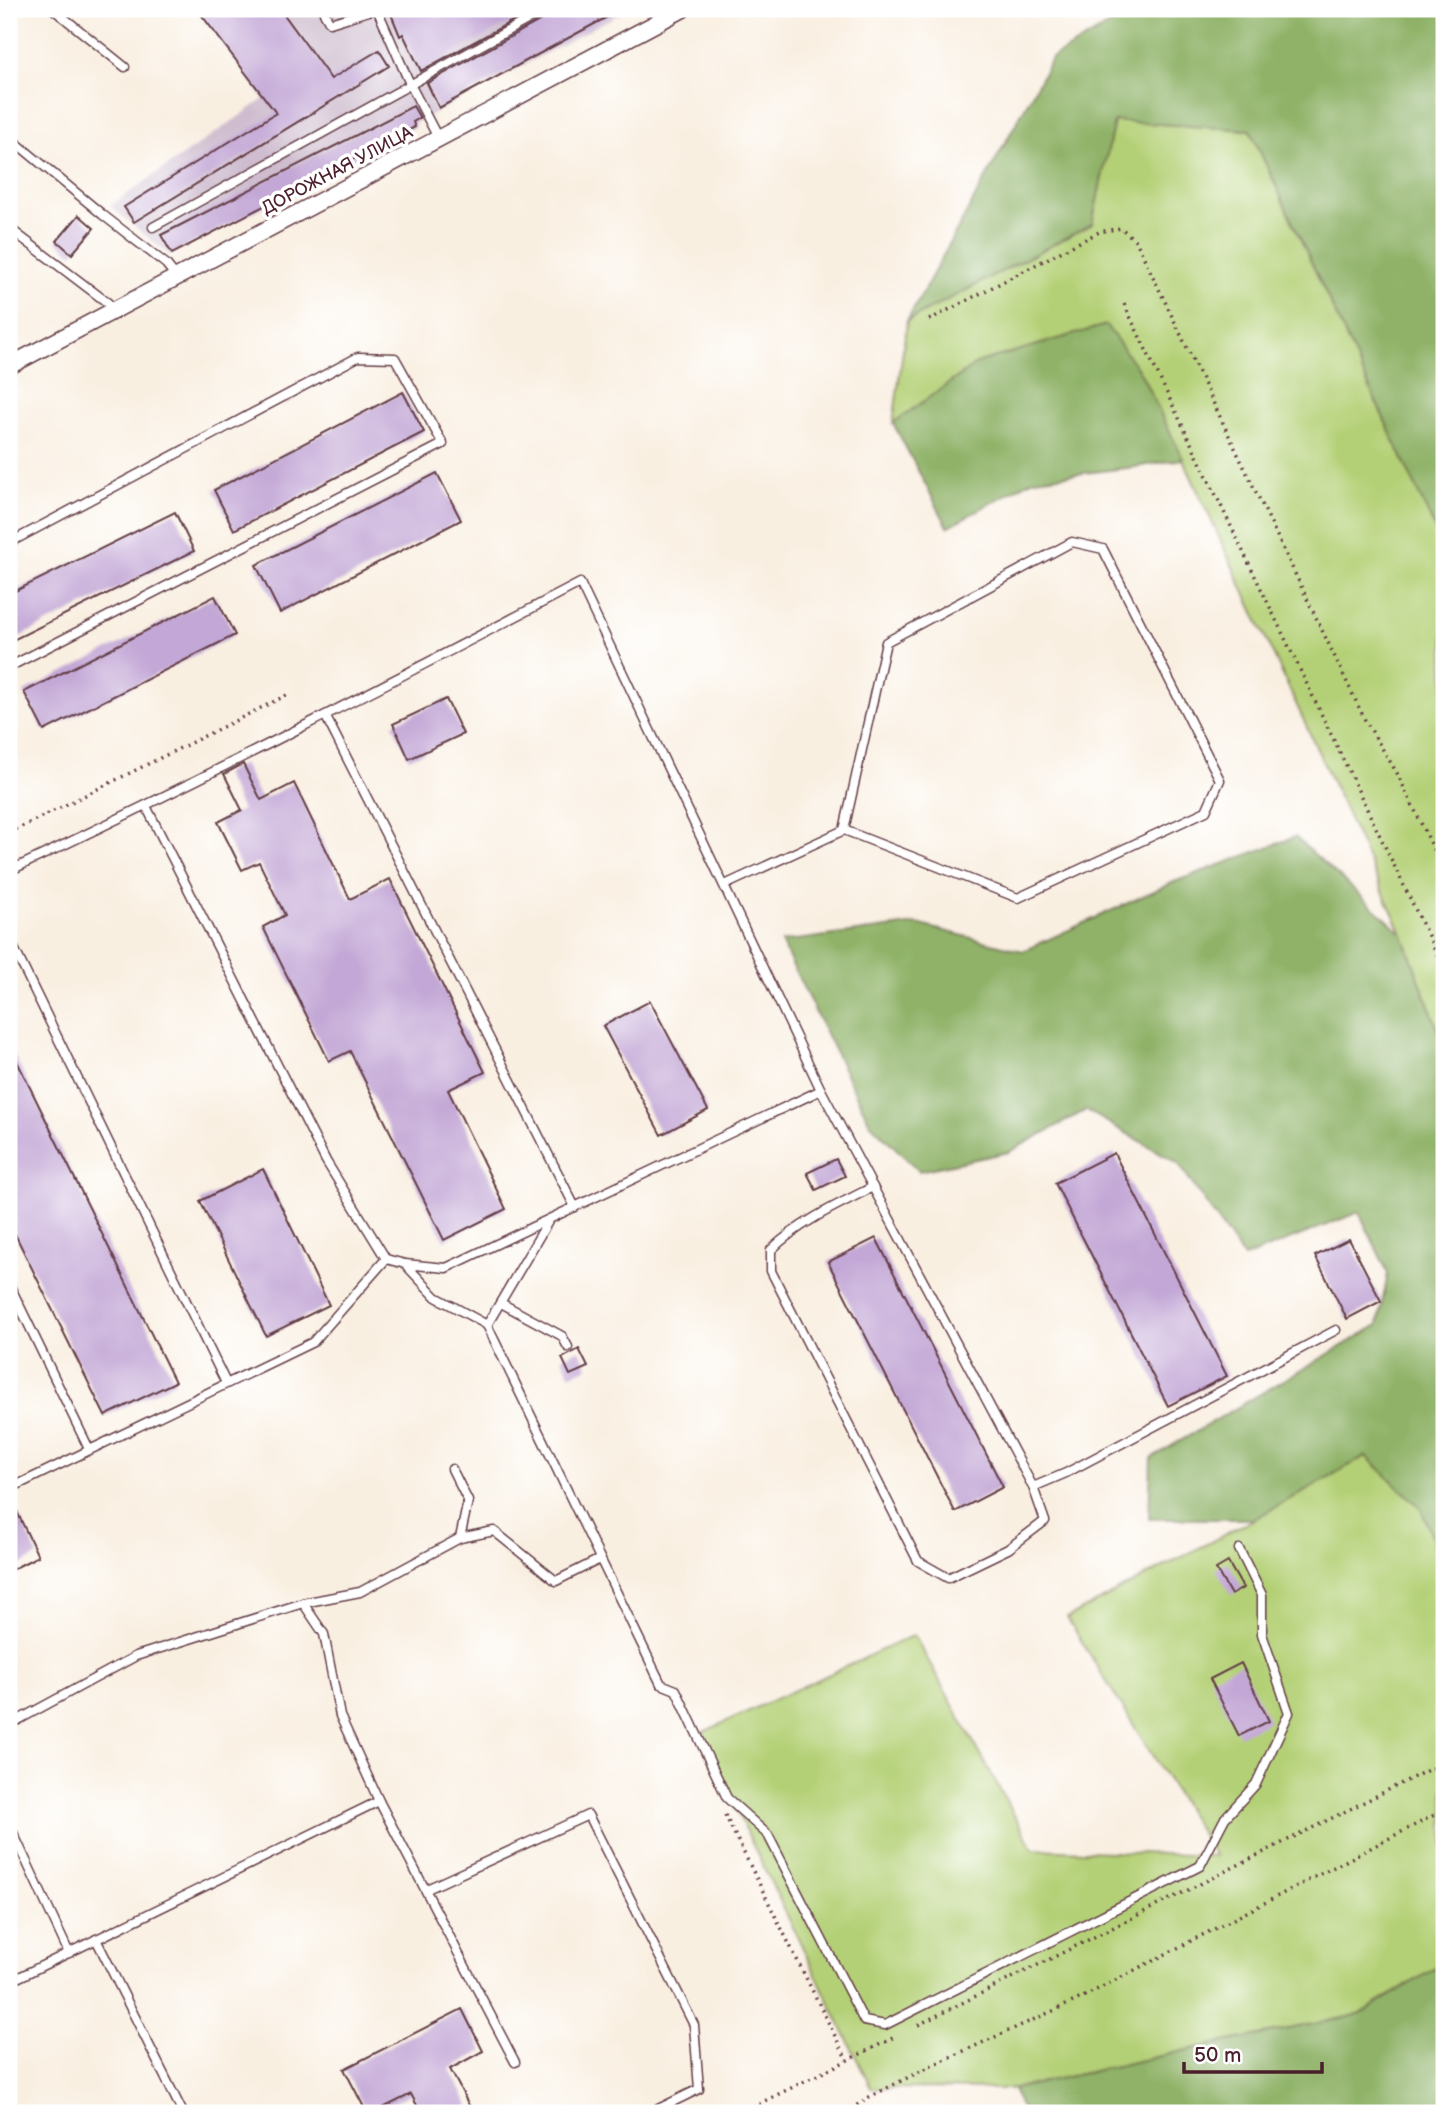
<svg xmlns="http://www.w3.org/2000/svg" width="1453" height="2122" font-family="'Balsamiq Sans',sans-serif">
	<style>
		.industrial { fill: #cfbdcf }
		.green { fill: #b4d076; stroke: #7f7850; stroke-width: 2 }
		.forest { fill: #8fb267; stroke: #6c6849; stroke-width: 2 }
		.building { fill: #c3a7d6 }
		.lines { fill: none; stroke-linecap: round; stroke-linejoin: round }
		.service-casing { stroke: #643e46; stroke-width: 11 }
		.minor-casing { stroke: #643e46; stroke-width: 19 }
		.path { stroke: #643e46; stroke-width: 3.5; stroke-dasharray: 2 5; stroke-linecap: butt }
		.service { stroke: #fff; stroke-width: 8 }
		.minor { stroke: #fff; stroke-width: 16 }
		.labels { text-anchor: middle; stroke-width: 7; stroke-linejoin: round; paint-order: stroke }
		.street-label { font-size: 18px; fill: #4a1f2b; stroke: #fff }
	</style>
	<rect width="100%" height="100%" fill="#fff"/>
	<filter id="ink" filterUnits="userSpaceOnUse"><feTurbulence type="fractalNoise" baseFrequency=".0143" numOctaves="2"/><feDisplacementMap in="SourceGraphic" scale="14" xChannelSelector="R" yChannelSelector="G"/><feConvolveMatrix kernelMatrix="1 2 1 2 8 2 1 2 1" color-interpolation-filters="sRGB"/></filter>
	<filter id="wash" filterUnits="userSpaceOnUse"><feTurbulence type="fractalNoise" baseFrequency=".00686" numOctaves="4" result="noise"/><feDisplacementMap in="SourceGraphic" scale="28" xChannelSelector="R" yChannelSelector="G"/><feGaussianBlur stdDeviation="1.57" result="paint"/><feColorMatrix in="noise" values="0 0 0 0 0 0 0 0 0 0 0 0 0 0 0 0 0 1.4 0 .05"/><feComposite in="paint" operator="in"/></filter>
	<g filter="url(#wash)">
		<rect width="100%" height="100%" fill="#f9efe1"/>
		<polygon class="industrial" points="197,9 629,9 169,255 110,206 264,99"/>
		<g class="green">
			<polygon points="1114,121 1250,130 1444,548 1444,1046 1402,933 1183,459 1140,372 893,423 907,321 1092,224"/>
			<polygon points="1366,1456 1421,1508 1444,1568 1444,1963 1358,2015 1210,2045 1013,2089 871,2088 699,1734 914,1635 1033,1849 1215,1856 1067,1618 1254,1519"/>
		</g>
		<g class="forest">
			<polygon points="1137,9 1444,9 1444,548 1250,130 1114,121 1092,224 907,321 1052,58"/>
			<polygon points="1106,325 1140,372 1183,459 1135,467 1034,479 948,527 893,423 979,362"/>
			<polygon points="1295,837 1402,933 1444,1046 1444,1568 1421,1508 1366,1456 1254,1519 1149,1519 1151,1458 1378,1325 1388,1273 1359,1212 1244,1258 1178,1163 1086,1110 1009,1152 919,1171 870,1123 781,942 917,924 1023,951 1174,882"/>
			<polygon points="1444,1963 1444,2113 1024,2113 1013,2089 1210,2045 1358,2015"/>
		</g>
		<g id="blocks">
			<g class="building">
				<polygon points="197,9 280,9 331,79 379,50 389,66 134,222 124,207 276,113"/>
				<polygon points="389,9 534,9 421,71 403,34 400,36"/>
				<polygon points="553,9 622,9 439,108 427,83 550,15"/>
				<polygon points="413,106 420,118 413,122 415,127 172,254 161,235"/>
				<polygon points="79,215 94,228 72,254 57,241"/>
				<polygon points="403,392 424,432 234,530 214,490"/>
				<polygon points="437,473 461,520 280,613 256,565"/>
				<polygon points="175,512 194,551 9,642 9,594"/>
				<polygon points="215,596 235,635 44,731 24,692"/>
				<polygon points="446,699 463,734 409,759 393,724"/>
				<polygon points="243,764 261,800 294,783 350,899 390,879 485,1072 448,1090 506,1209 444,1240 350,1051 329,1061 263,927 285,915 259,862 242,870 218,822 242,810 224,774"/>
				<polygon points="650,1001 708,1110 661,1135 603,1026"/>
				<polygon points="9,1045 175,1382 105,1416 9,1222"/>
				<polygon points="1114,1153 1227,1376 1168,1406 1055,1183"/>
				<polygon points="836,1159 845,1176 816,1190 807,1173"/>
				<polygon points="263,1169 329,1305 266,1336 200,1201"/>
				<polygon points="876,1238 1003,1487 955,1512 828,1262"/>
				<polygon points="1349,1239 1381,1301 1347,1319 1315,1256"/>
				<polygon points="579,1349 588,1367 570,1375 562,1358"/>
				<polygon points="9,1495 38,1556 9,1571"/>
				<polygon points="1228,1562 1243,1588 1231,1595 1216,1569"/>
				<polygon points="1241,1663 1269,1721 1239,1736 1210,1679"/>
				<polygon points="462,2009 483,2051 450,2069 473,2113 421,2113 411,2094 373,2113 367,2113 344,2069"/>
			</g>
		</g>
	</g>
	<g filter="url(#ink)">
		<use href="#blocks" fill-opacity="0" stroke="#643e46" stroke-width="2"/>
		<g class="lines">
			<g class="service-casing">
				<g id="service">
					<polyline points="53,9 125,67"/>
					<polyline points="322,9 330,23 375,9"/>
					<polyline points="377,9 410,84 438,138"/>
					<polyline points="9,137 103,215 166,264 177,278"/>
					<polyline points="153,227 547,9"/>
					<polyline points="9,228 108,303 115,312"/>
					<polyline points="9,543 358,357 395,358 443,444 9,667"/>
					<polyline points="326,717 575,1207"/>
					<polyline points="146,806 326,1161 386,1259 405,1264 436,1297 487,1325 661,1684 676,1690 727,1798 768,1835 864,2021 885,2025 1200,1866 1225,1818 1256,1784 1289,1713 1262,1634 1262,1595 1239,1549"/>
					<path d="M9,871C202,780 391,682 580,583L821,1090L1033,1487L1066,1473L1336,1330"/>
					<polyline points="725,885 844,830 1018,898 1206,811 1220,780 1103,549 1072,542 886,642 844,830"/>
					<polyline points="9,938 226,1383"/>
					<path d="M873,1187C837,1205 800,1222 771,1250V1271L918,1561L948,1578L1008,1549L1045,1521L1033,1487"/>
					<polyline points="405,1264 446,1268 821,1090"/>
					<polyline points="9,1284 89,1449"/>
					<polyline points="501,1303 562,1336 568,1347"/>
					<polyline points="487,1325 549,1220"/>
					<polyline points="452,1469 468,1501 460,1538"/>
					<polyline points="9,1489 313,1342 386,1259"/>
					<polyline points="303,1603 324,1634 340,1716 379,1801 515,2062"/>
					<polyline points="9,1725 136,1656 303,1603 360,1592 460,1538 494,1531 556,1581 600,1559"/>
					<polyline points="9,1824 69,1953"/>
					<polyline points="427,1889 588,1815 694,2025 699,2089 650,2113"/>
					<polyline points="96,1939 183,2113"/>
					<polyline points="9,1982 379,1801"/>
				</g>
			</g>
			<g class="minor-casing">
				<polyline id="minor" points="9,366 683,9"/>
			</g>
			<g class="path">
				<polyline points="1124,304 1444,969"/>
				<polyline points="929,320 1099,232 1121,228 1136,241 1365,720 1397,773 1444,871"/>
				<polyline points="9,833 287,695"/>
				<polyline points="725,1815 847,2060"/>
				<polyline points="918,2025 1444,1762"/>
				<polyline points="740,2113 895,2037"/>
				<polyline points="845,2113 869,2097 935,2064 1075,2001 1444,1810"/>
			</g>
			<use href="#service" class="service"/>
			<use href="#minor" class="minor"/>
		</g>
	</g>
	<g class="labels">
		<g class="street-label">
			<text transform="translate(337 170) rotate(-28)" y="6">ДОРОЖНАЯ УЛИЦА</text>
		</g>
	</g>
	<rect width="1453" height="2122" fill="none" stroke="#fff" stroke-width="35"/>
	<path d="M1184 2062v10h138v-10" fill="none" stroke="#4a1f2b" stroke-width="3.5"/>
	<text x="1194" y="2062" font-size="21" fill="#4a1f2b" stroke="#ffffff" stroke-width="5" paint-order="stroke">50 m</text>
</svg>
